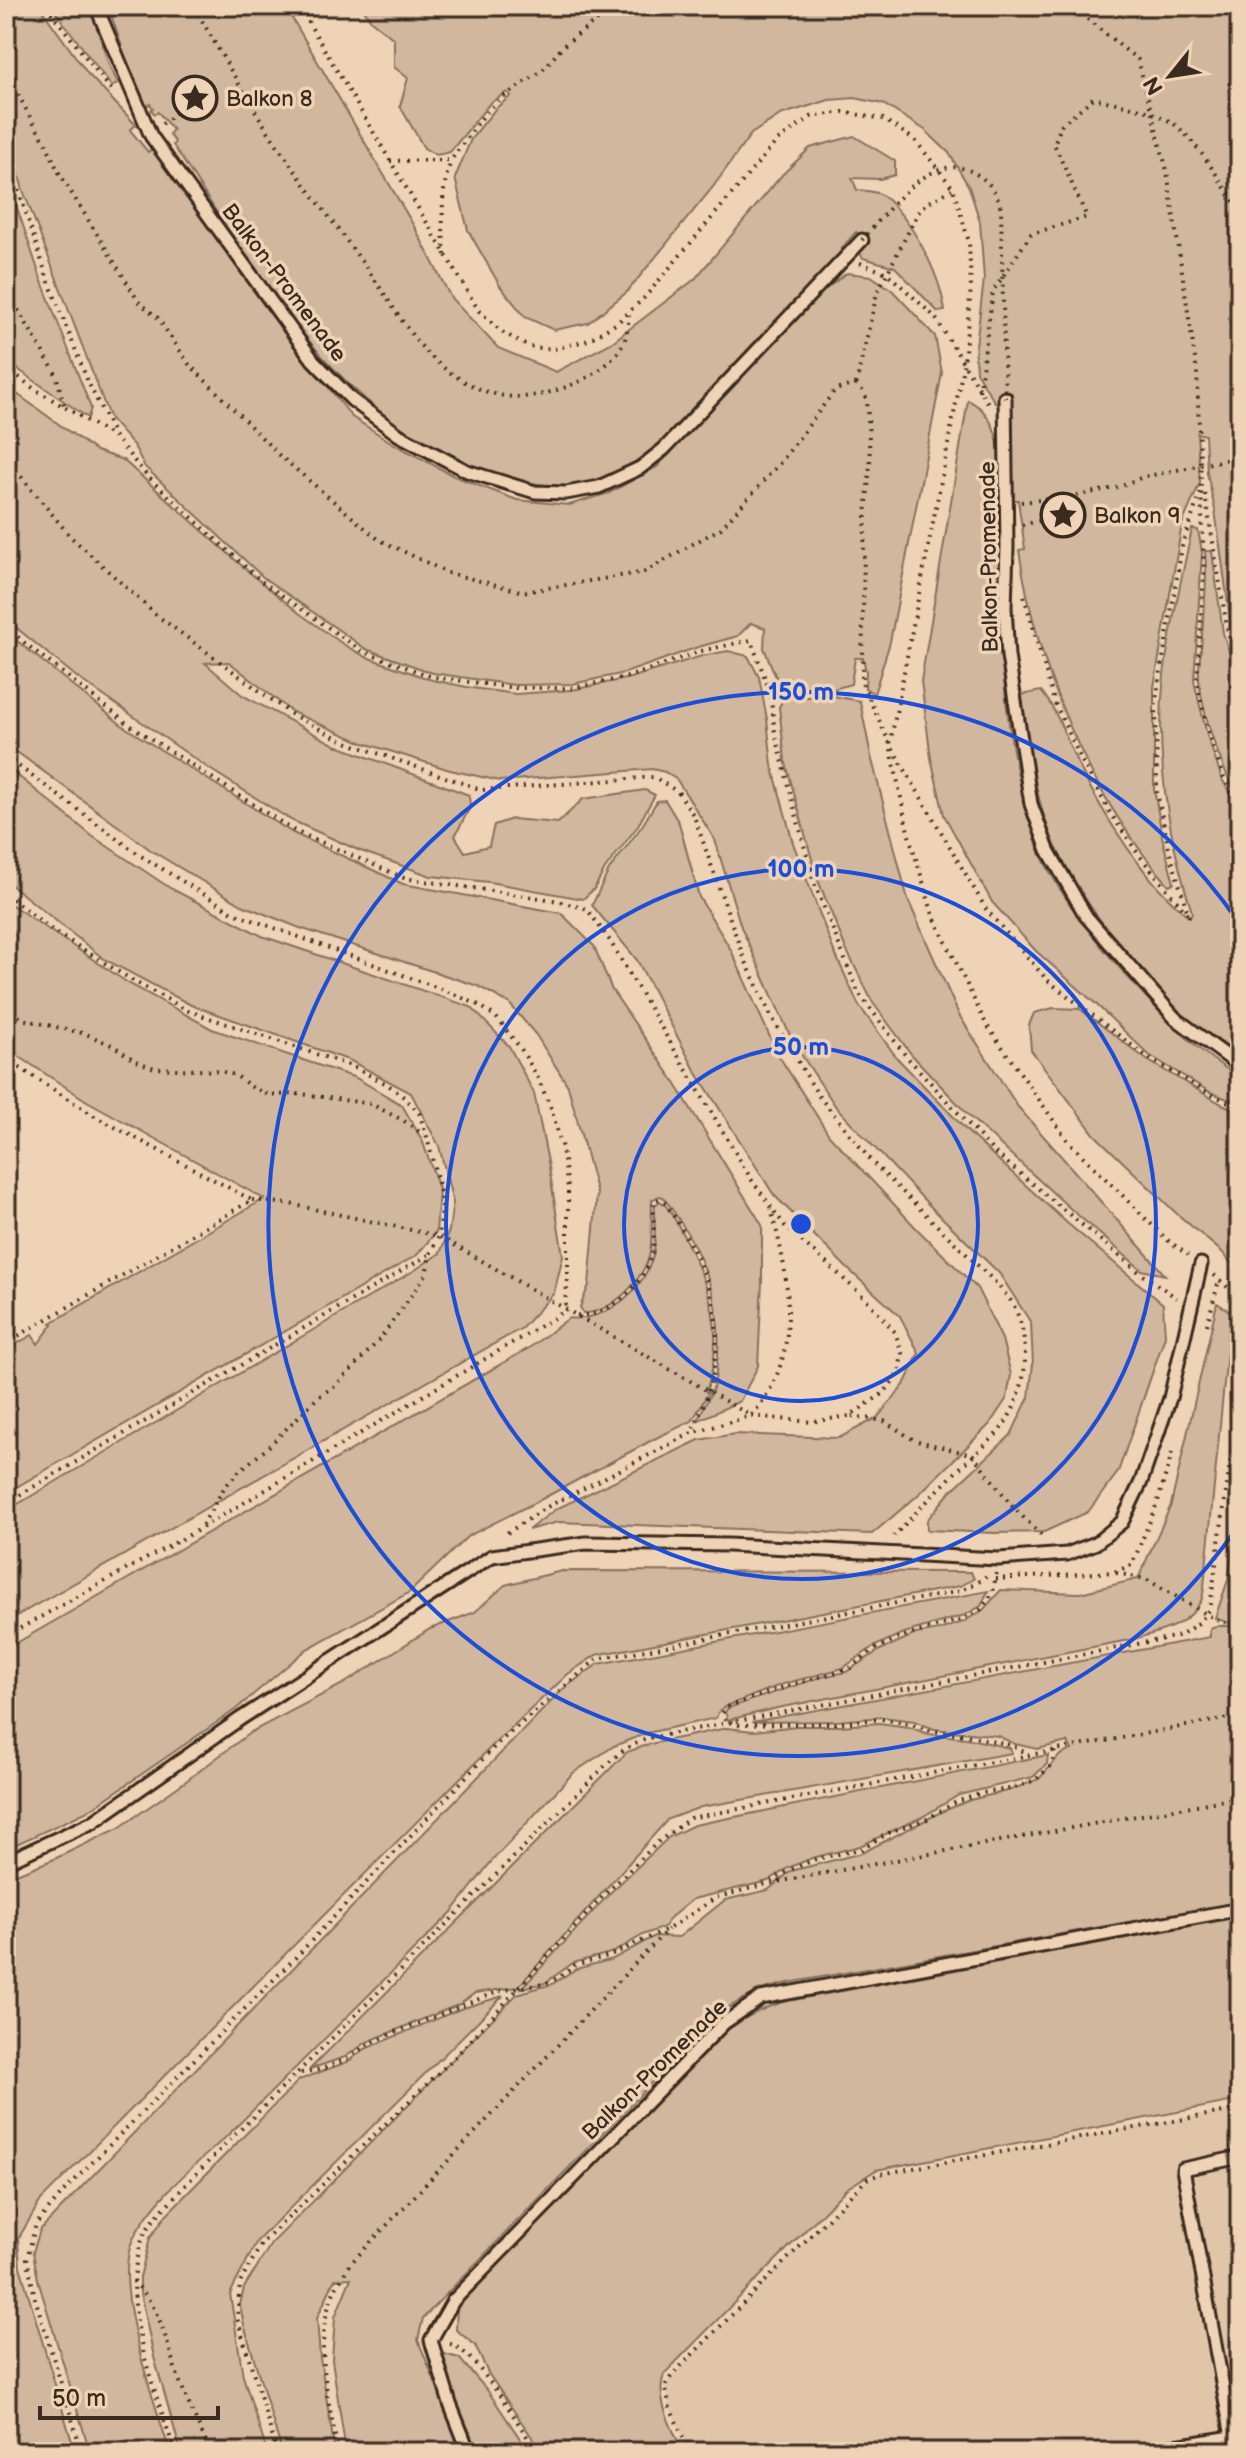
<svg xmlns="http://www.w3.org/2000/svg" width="1246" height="2458" font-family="'Balsamiq Sans',sans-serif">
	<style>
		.built { fill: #e0c5a9 }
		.green { fill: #d1b79d; stroke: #86705e; stroke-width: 2 }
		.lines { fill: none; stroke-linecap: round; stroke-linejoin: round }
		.lane-casing { stroke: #3b2a1e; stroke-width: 17 }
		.path { stroke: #3b2a1e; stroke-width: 4; stroke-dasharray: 2 6; stroke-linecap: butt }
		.lane { stroke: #efd3b6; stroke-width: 11 }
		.path-bridge { stroke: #3b2a1e; stroke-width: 4; stroke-dasharray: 2 6; stroke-linecap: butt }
		.ring { fill: none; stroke: #1d4ed8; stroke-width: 4 }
		.labels { text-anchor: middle; stroke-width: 7; stroke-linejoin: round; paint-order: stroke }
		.poi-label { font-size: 22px; fill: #3b2a1e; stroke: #efd3b6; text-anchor: start }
		.street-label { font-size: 22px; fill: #3b2a1e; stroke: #efd3b6 }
		.centre { fill: #1d4ed8; stroke: #efd3b6; stroke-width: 4 }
		.ring-label { font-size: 24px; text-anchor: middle; font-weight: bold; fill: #1d4ed8; stroke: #efd3b6; stroke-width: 7; stroke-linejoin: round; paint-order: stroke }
	</style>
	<rect width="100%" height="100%" fill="#efd3b6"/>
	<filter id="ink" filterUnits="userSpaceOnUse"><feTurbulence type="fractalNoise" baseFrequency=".0125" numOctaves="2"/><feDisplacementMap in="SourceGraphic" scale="16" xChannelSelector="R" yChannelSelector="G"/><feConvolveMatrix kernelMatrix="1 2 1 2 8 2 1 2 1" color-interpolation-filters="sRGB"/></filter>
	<g filter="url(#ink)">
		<polygon class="built" points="1240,2108 1240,2452 690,2452 670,2408 665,2386 672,2375 867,2179 880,2174"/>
		<g class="green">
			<polygon points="6,6 39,6 88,74 136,125 130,130 148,152 153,148 272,316 352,417 394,444 454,476 517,500 569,505 609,493 657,467 823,291 847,273 871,276 892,290 935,336 942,373 890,642 874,694 865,688 866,672 863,658 855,658 851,684 834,689 779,685 764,648 765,628 751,623 738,636 698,647 625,673 572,684 514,685 433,673 366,649 264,578 145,467 134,446 110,419 23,190 7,131"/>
			<polygon points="51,6 90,6 109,65 118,83 112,87"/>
			<path d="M108,6H285L415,228L451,298L498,348L556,372L611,343L695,279L782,175L810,148L854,136L895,161V175L880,179L852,178L857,190C865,191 875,191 882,195C912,219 940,274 945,311L938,312L895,267L863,258L859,252L869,243L856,232L841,249L843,251L657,447C635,462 614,477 588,484C562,490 535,484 510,478C347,438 259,275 173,145L175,142L169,134L173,130L158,112L155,114L151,110L153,108L150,104L146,106L132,77Z"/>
			<path d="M362,6H1240V660L1232,633L1215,510L1207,473L1205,435L1197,433L1200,483L1182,524L1154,687V789L1163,841L1174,883L1169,885C1090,798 1036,666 1019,550L1025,549L1018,500H1013L1012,393L998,394V404L994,401L976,372L975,354L984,279L980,222L969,187L949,153L925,130L883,104L855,98L829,100L780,115L751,134L713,187L627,292L588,323L554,330L525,317L500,286L468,230L455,178L471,139L496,108L511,96L507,92L490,103L450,152L436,155L424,148L400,106L408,78L394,67V39L371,21Z"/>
			<polygon points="6,175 41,279 91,408 88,418 6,361"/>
			<polygon points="6,386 96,451 123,460 249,572 299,613 343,644 366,657 432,680 472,688 516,694 572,690 630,678 702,656 728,651 748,656 759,677 767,719 772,765 793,843 833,949 858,1004 897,1058 972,1136 1067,1223 1163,1304 1165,1336 1118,1472 1088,1512 1044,1532 995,1533 927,1530 927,1520 950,1492 1011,1435 1029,1397 1033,1364 1031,1323 999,1273 929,1205 836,1107 793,1042 741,927 715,840 677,780 665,772 652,769 500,781 450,770 361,742 292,712 229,662 205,663 242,695 335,745 469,795 470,807 455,836 465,852 489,846 494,825 512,819 558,823 583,799 645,790 655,795 637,827 605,869 594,889 583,899 489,882 431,876 358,850 291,820 208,768 78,678 8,621 6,617"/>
			<path d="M968,400C973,403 979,406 983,411C1007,437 1000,483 1001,516L989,518L994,546L1000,545C1000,634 1002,731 1029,817C1033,830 1036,845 1042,857C1066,905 1100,947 1135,985C1166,1019 1199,1054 1240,1077V1104L1210,1092L1149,1055L1097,1005L1036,951L992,902L944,815L931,758L921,681Z"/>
			<path d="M1192,529L1198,530L1202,552L1194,681L1207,735L1222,779L1240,811V1055C1220,1041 1198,1028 1180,1012C1132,966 1067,886 1046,822C1032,781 1027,738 1021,695L1041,691C1058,711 1066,739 1077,762C1102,813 1145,883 1190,917L1192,912C1168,837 1155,754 1164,675C1170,626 1182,577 1192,529Z"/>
			<path d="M1205,551H1212L1223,633L1240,685V802C1222,768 1203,719 1199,680C1198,670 1200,659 1201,649C1203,617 1208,584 1205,551Z"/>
			<path d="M6,632L123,726L293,833L403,884L561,913L594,946L612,990L672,1078L762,1225V1281L758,1366L740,1401L697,1421C702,1410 709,1399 713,1388C716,1380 716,1371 717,1363C725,1303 700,1245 663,1197L659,1196L652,1200C651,1217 653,1235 650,1252C646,1278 610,1315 583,1313L580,1307L589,1285L597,1194L568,1086L536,1035L509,1003L478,986L300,928L242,905L152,851L6,744Z"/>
			<polygon points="833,696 860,701 871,756 908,900 959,1015 1018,1107 1165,1275 1142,1270 1073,1211 971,1118 912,1055 873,1003 846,949 817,878 785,760 779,707 784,698"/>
			<polygon points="6,766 92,836 170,888 262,936 471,1007 509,1046 534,1093 549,1167 563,1256 554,1293 522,1328 6,1622 6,1511 415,1270 440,1253 449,1231 453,1202 439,1146 411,1093 351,1061 191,1005 104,959 6,881"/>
			<polygon points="665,800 679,823 699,897 731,950 777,1053 829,1135 919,1231 977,1288 1002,1339 1011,1375 1007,1398 989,1425 917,1496 872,1534 558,1522 528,1530 556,1509 699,1440 735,1434 839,1438 877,1418 904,1385 919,1353 900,1316 848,1269 774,1195 695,1070 637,960 592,905 609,870 642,826 657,801"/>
			<polygon points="6,901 128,983 212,1029 356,1078 402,1105 422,1140 439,1189 436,1232 417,1255 6,1493 6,1350 32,1335 38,1344 53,1324 51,1323 264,1199 87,1101 6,1048"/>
			<polygon points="1053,1008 1080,1009 1147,1060 1220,1103 1240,1112 1240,1275 1223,1253 1176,1213 1095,1135 1031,1050 1029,1025 1034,1013"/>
			<path d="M660,1201C671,1208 678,1225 684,1237C711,1288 726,1334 706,1392H709L692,1421L656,1438L540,1500L468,1536L410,1592L307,1649L235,1710L88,1811L6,1849V1649L529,1348L569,1318C604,1323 645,1290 653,1255C657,1240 653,1221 655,1205Z"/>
			<path d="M1217,1303L1231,1312L1206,1568C1204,1578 1205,1592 1201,1601C1187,1627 1159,1632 1134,1639L777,1708L728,1720L725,1712L728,1708L821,1677L846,1672L880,1650L916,1634L939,1630L963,1622L983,1610L1001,1590L1080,1593L1138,1579L1171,1505Z"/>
			<polygon points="1240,1494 1240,1627 1215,1618 1228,1580"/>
			<polygon points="562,1571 971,1572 974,1579 960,1586 596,1655 568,1674 492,1746 41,2200 18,2239 20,2266 75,2452 6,2452 6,1878 52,1860 119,1828 186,1781 251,1732 345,1683 430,1629 475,1612 505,1585"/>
			<path d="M988,1591L981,1606L965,1615L901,1634L873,1647L843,1668L780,1685L727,1706L719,1711L716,1718L647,1733L614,1746L573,1773L491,1862L452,1912L227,2136C195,2165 152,2200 133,2239C111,2285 155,2403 170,2452H90L38,2280L33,2252L40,2230L563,1689L598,1664Z"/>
			<polygon points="1216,1626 1230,1626 1240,1631 1240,1902 788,1983 760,1990 720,2012 423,2318 418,2340 463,2452 346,2452 332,2360 335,2317 351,2278 335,2279 317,2318 320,2358 335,2452 282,2452 244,2325 240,2305 244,2288 271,2244 517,1994 552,1984 576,1969 613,1959 655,1936 679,1937 725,1900 768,1890 791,1871 862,1853 939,1813 970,1800 1011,1790 1039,1779 1060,1755 1072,1750 1068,1742 1037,1749 1015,1744 998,1736 934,1729 914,1721 883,1717 837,1721 752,1722 1210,1637 1210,1628"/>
			<polygon points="879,1723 909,1727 929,1734 966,1738 1010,1748 1012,1753 701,1807 668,1819 518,1987 475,1993 460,2004 367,2042 345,2057 310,2069 627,1752 650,1744 727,1728 754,1731 797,1726 840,1726"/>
			<polygon points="1048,1755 1047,1764 1033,1777 959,1795 922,1817 860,1846 812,1858 788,1868 768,1881 693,1899 671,1917 664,1927 643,1935 614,1952 573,1963 545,1983 522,1988 611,1892 669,1837 694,1825"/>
			<path d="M1240,1917V2100L876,2170L846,2189L664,2374C655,2401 672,2427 683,2452H542L488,2373L475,2345L456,2330L457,2305L712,2042C734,2024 755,2010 783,2002Z"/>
			<polygon points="503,1996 257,2241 230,2294 243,2376 267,2452 181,2452 154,2357 140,2293 140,2277 150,2238 166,2215 299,2080 347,2062 365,2049 460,2009"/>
			<polygon points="444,2354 459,2358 488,2391 529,2452 478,2452 444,2372"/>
		</g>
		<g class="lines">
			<g class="lane-casing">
				<g id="lane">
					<polyline points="96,6 151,136 313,360 352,400 399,435 467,471 535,492 566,493 599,487 640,468 664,449 862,240"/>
					<polyline points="1005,398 1007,547 1005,607 1008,656 1031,804 1048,850 1086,916 1175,1018 1240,1066"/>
					<polyline points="6,1862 93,1822 240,1719 492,1556 586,1543 728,1545 998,1559 1067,1554 1096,1543 1122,1522 1141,1482 1170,1398 1201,1264"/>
					<polyline points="1240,2157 1183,2169 1232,2437 1240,2436"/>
					<polyline points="469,2452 450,2404 431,2340 453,2301 724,2023 761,1998 1240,1909"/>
					<polyline points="1137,2452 1232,2437"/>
				</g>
			</g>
			<g class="path">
				<polyline points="46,6 112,91"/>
				<path d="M196,6L201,19C228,66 255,113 286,158C314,198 344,236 372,276C398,312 417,353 457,377C495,401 525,402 566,387C588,379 612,365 623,344C627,336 628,324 629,315"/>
				<polyline points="303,6 310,25 479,311 502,332 529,347 554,349 588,340 617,323 645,297 776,142 811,117 843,112 883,119 915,140 953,188 969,242 971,287 964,362 890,744 908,832 933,915 986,1024 1068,1141 1166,1239 1188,1255"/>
				<polyline points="1067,6 1081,14 1138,60 1167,171 1197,372 1204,570 1197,682 1209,736 1224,778 1240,808"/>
				<polyline points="6,66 8,82 17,92 32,121 46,143 58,171 139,302 157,317 189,364 279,455 378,539 448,573 524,592 644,572 721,528 781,462 835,390 856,384"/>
				<polyline points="162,124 195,98"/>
				<polyline points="6,152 47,277 88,382 116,439 148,477 261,581 362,651 433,677 514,688 571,688 628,677 701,651 751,640 770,692 775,732 813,880 858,992 906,1056 994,1152 1139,1272 1177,1298"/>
				<polyline points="390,161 451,160 484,115 500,99 542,71 564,45 616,6"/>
				<path d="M445,255C442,222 440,192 451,161"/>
				<polyline points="860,263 887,273 935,317 988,403"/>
				<polyline points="6,289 56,374 64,406"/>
				<polyline points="6,367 33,388 114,437"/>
				<polyline points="856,384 861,388 867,399 870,461 864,545 862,683 890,744 986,909 1047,980 1147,1057 1210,1094 1240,1107"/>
				<polyline points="856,384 877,293 918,213 926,204 952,189"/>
				<path d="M979,391L993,291L1031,234L1087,217L1054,144L1062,124L1093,98C1119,104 1148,108 1171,122C1197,139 1222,185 1240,211"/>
				<path d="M6,458L70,536L155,614L291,714L343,741L482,790L654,777L678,792L694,816L742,953L771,1016L818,1095L874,1164L997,1284C1003,1292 1011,1299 1015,1308C1032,1346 1027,1392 1003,1426C993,1440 976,1453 963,1465C940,1488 917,1511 894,1536"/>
				<polyline points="1205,494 1228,633 1240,672"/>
				<polyline points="1021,502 1069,497 1115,488 1143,477 1240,457"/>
				<polyline points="1022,525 1063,515"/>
				<polyline points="1024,596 1054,701 1081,759 1109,811 1139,855 1188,915"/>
				<polyline points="6,626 26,644 128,724 293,830 404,878 553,900 587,909 610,941 751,1179 785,1226 865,1298 895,1332 902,1353 899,1373 884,1393 849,1416 811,1422 751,1416 692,1433 547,1507 507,1533 504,1537"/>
				<polyline points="6,757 141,856 236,914 444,990 479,1005 496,1017 521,1049 537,1076 552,1111 562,1148 568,1188 568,1280 565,1301 567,1310"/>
				<polyline points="6,894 52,930 135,982 189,1011 351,1066 387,1084 405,1098 419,1113 427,1137 439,1186 442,1209 439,1236 430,1254 426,1275 380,1339 355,1366 336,1385 317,1398 265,1450 239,1471 224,1488 200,1529"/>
				<polyline points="1189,917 1169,850 1157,792 1156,700 1182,547 1201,490"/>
				<polyline points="6,1006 22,1019 86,1034 114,1046 134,1060 154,1068 220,1071 235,1075 253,1088 269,1095 302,1094 371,1104 404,1121 424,1135"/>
				<polyline points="6,1059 96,1117 252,1200 6,1343"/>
				<path d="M252,1200L290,1204L439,1236L751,1416C804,1358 790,1279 771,1209"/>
				<polyline points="1214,1275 1233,1292 1240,1309"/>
				<path d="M577,1315C609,1318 641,1287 651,1257C656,1243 653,1217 654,1201L659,1199L666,1204C705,1264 729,1314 710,1386C706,1402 697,1417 692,1433"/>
				<polyline points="1207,1325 1219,1280"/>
				<polyline points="852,1416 884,1421 914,1440 973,1455 1013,1507 1044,1538"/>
				<polyline points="6,1503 430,1254"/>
				<polyline points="996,1573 993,1593 980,1610 963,1619 898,1638 873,1650 850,1668 781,1688 727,1707 722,1713 726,1721 740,1725 840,1723 881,1719 911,1724 931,1731 966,1735 1011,1745 1028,1754"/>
				<polyline points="1116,1573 1146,1579 1206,1614 1240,1630"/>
				<polyline points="995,1579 1114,1572 1132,1565 1158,1501 1172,1453"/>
				<polyline points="6,1636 200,1529 567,1310"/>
				<polyline points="771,1881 790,1870 816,1859 862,1849 892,1831 927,1819 956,1802 982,1793 1015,1788 1035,1780 1052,1765 1055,1750"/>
				<polyline points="301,2073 322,2069 347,2059 367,2045 394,2033 499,1991 544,1984 560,1977 575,1965 608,1956 670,1928 715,1898 766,1884 1240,1797"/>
				<path d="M133,2281C160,2306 165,2338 176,2371C186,2399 198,2426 211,2452"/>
				<path d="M450,2344C474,2349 521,2428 537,2452"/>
				<polyline points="82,2452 35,2298 27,2258 36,2224 64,2191 296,1957 498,1743 597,1659 961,1591 982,1580 986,1576"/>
				<path d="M175,2452C155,2388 116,2301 144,2235C150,2220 180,2192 192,2178L607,1764L626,1748L649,1738L1179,1636L1200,1622L1210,1608L1240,1391"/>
				<polyline points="277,2452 237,2318 240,2283 262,2243 455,2057 604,1895 658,1842 690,1818 1240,1716"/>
				<path d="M338,2452C329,2400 311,2340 335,2290C339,2280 346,2272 351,2263L668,1929"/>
				<polyline points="690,2452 670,2408 665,2386 672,2375 867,2179 880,2174 1240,2109"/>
			</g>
			<use href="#lane" class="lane"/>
			<path class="path-bridge" d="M862,240C889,211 932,146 976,174C990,182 997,193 1001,208L1005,398"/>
		</g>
	</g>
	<g class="ring">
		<circle cx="801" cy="1224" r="177"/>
		<circle cx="801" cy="1224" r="355"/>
		<path d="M1239 1525A532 532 0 1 1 1239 923"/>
	</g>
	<defs>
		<g id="sight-ring" transform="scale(2.3)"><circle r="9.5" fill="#efd3b6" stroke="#3b2a1e" stroke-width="1.5"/><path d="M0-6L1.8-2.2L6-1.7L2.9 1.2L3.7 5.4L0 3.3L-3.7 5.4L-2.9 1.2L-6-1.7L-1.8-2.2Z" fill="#3b2a1e"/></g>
	</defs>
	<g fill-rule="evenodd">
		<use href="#sight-ring" x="195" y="98"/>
		<use href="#sight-ring" x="1063" y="515"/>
	</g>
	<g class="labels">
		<g class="poi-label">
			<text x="226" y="106">Balkon 8</text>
			<text x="1094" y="523">Balkon 9</text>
		</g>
		<g class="street-label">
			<text transform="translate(285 282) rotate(53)" y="8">Balkon-Promenade</text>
			<text transform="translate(988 557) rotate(-91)" y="8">Balkon-Promenade</text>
			<text transform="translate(654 2069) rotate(-44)" y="8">Balkon-Promenade</text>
		</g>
	</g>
	<circle cx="801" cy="1224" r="12" class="centre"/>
	<g class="ring-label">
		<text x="801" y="700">150 m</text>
		<text x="801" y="877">100 m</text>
		<text x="801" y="1055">50 m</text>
	</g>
	<rect width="1246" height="2458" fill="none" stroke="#efd3b6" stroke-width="32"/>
	<rect x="16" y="16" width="1214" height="2426" fill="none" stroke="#3b2a1e" stroke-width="3" filter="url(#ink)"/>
	<g transform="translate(1170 76) rotate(240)" stroke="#efd3b6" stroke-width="6" paint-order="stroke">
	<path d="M0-6L14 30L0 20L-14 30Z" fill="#3b2a1e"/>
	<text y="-12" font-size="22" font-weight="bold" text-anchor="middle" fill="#3b2a1e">N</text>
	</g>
	<path d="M40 2406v12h178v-12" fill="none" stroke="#3b2a1e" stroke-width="4"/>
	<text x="52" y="2406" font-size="24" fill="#3b2a1e" stroke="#efd3b6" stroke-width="6" paint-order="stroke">50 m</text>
</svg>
